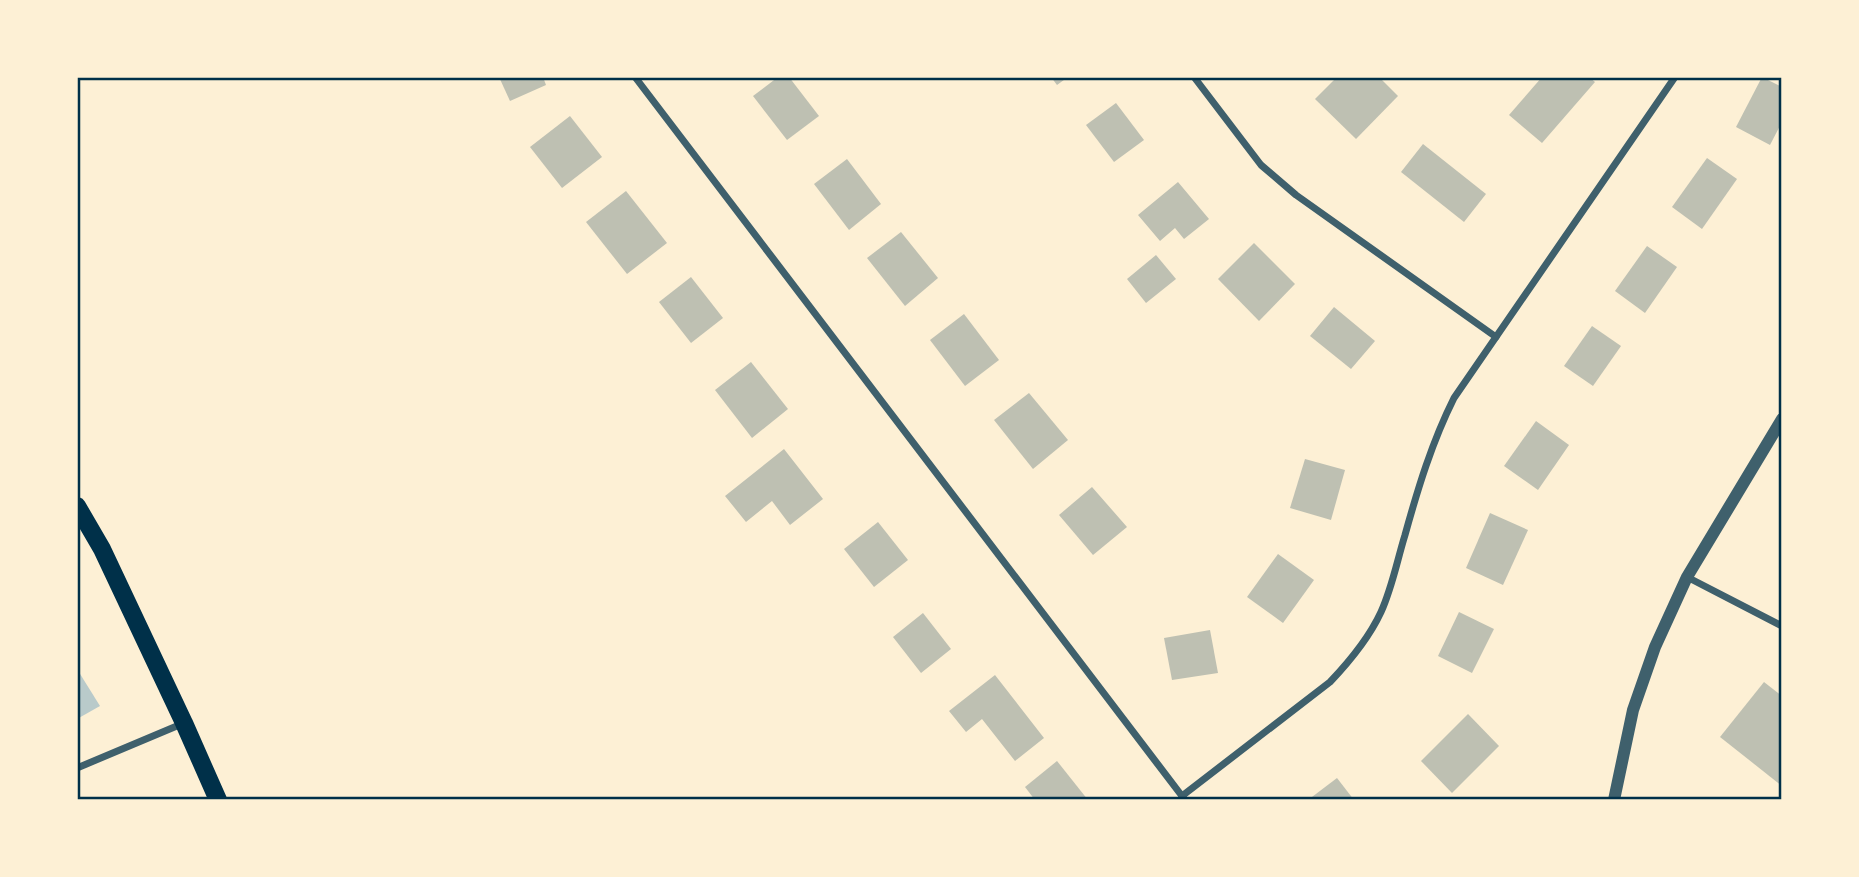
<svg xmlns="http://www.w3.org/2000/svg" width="1859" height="877" font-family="'Golos Text',sans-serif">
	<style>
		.green { fill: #b9caca }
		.building { fill: #bec0b2 }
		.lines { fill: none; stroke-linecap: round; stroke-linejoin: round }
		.minor { stroke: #3f606c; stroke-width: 7 }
		.tertiary { stroke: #3f606c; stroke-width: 12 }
		.primary { stroke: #003049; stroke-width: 18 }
		.neatline { fill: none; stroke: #003049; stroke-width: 2.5 }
	</style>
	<rect width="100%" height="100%" fill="#fdf0d5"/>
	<polygon class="green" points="77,669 100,706 77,719"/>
	<g class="building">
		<polygon points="499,77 543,77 546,85 510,101"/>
		<polygon points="778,77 789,77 819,116 787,140 753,96"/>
		<polygon points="1051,77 1068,77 1057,85"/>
		<polygon points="1337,77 1379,77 1398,96 1356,139 1315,99"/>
		<polygon points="1542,77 1589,77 1595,82 1542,143 1509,115"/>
		<polygon points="1762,77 1782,87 1782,122 1770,145 1736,127"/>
		<polygon points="1116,103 1144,140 1114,162 1086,125"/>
		<polygon points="570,116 602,157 562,188 530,147"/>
		<polygon points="1423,144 1486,194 1464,222 1401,172"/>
		<polygon points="1707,158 1737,179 1702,229 1672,207"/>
		<polygon points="847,159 881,204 849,230 814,184"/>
		<polygon points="1178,182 1209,219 1184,239 1175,228 1160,241 1138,215"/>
		<polygon points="626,191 667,243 627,274 586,222"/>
		<polygon points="901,232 938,278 905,306 867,258"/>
		<polygon points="1254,243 1295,284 1259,321 1218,279"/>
		<polygon points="1647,246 1677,267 1645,313 1615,291"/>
		<polygon points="1156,255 1176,279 1146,303 1127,279"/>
		<polygon points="691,277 723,318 691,343 659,302"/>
		<polygon points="1334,307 1375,341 1351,369 1310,336"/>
		<polygon points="964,314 999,360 965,386 930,340"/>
		<polygon points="1592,326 1621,346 1593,386 1564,366"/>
		<polygon points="751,362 788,409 752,438 715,390"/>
		<polygon points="1029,393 1068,440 1033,469 994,420"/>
		<polygon points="1536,421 1569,445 1538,490 1504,466"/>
		<polygon points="784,449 823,499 790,525 772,501 746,522 725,496"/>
		<polygon points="1305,459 1345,470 1331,520 1290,508"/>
		<polygon points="1092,487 1127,527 1093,555 1059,515"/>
		<polygon points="1490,513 1528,530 1503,585 1466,568"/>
		<polygon points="878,522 908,560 874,587 844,549"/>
		<polygon points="1278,554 1314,580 1283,623 1247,597"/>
		<polygon points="1459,612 1494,629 1472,673 1438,656"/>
		<polygon points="923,613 951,649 921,673 893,637"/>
		<polygon points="1210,630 1218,673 1172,680 1164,638"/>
		<polygon points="995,675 1044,738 1015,761 982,719 966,732 949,711"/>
		<polygon points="1764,682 1782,696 1782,786 1720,737"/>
		<polygon points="1468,714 1499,746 1452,793 1421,761"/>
		<polygon points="1057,761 1088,800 1035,800 1025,787"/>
		<polygon points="1337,778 1354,800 1308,800"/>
	</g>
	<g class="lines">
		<g class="minor">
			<polyline points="635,77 1185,800"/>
			<polyline points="1194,77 1261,165 1296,195 1496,337"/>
			<polyline points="1687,577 1782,626"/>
			<polyline points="77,768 184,723"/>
			<path d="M1182,796L1330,682C1350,661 1369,638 1381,612C1392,588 1397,561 1405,535C1418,488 1432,442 1454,398L1675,77"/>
		</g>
		<polyline class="tertiary" points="1614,800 1633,710 1655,647 1687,577 1782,419"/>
		<polyline class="primary" points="77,506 102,549 184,723 218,800"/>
	</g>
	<rect width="1859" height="877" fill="none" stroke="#fdf0d5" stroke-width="158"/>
	<rect x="79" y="79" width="1701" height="719" class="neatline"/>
</svg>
